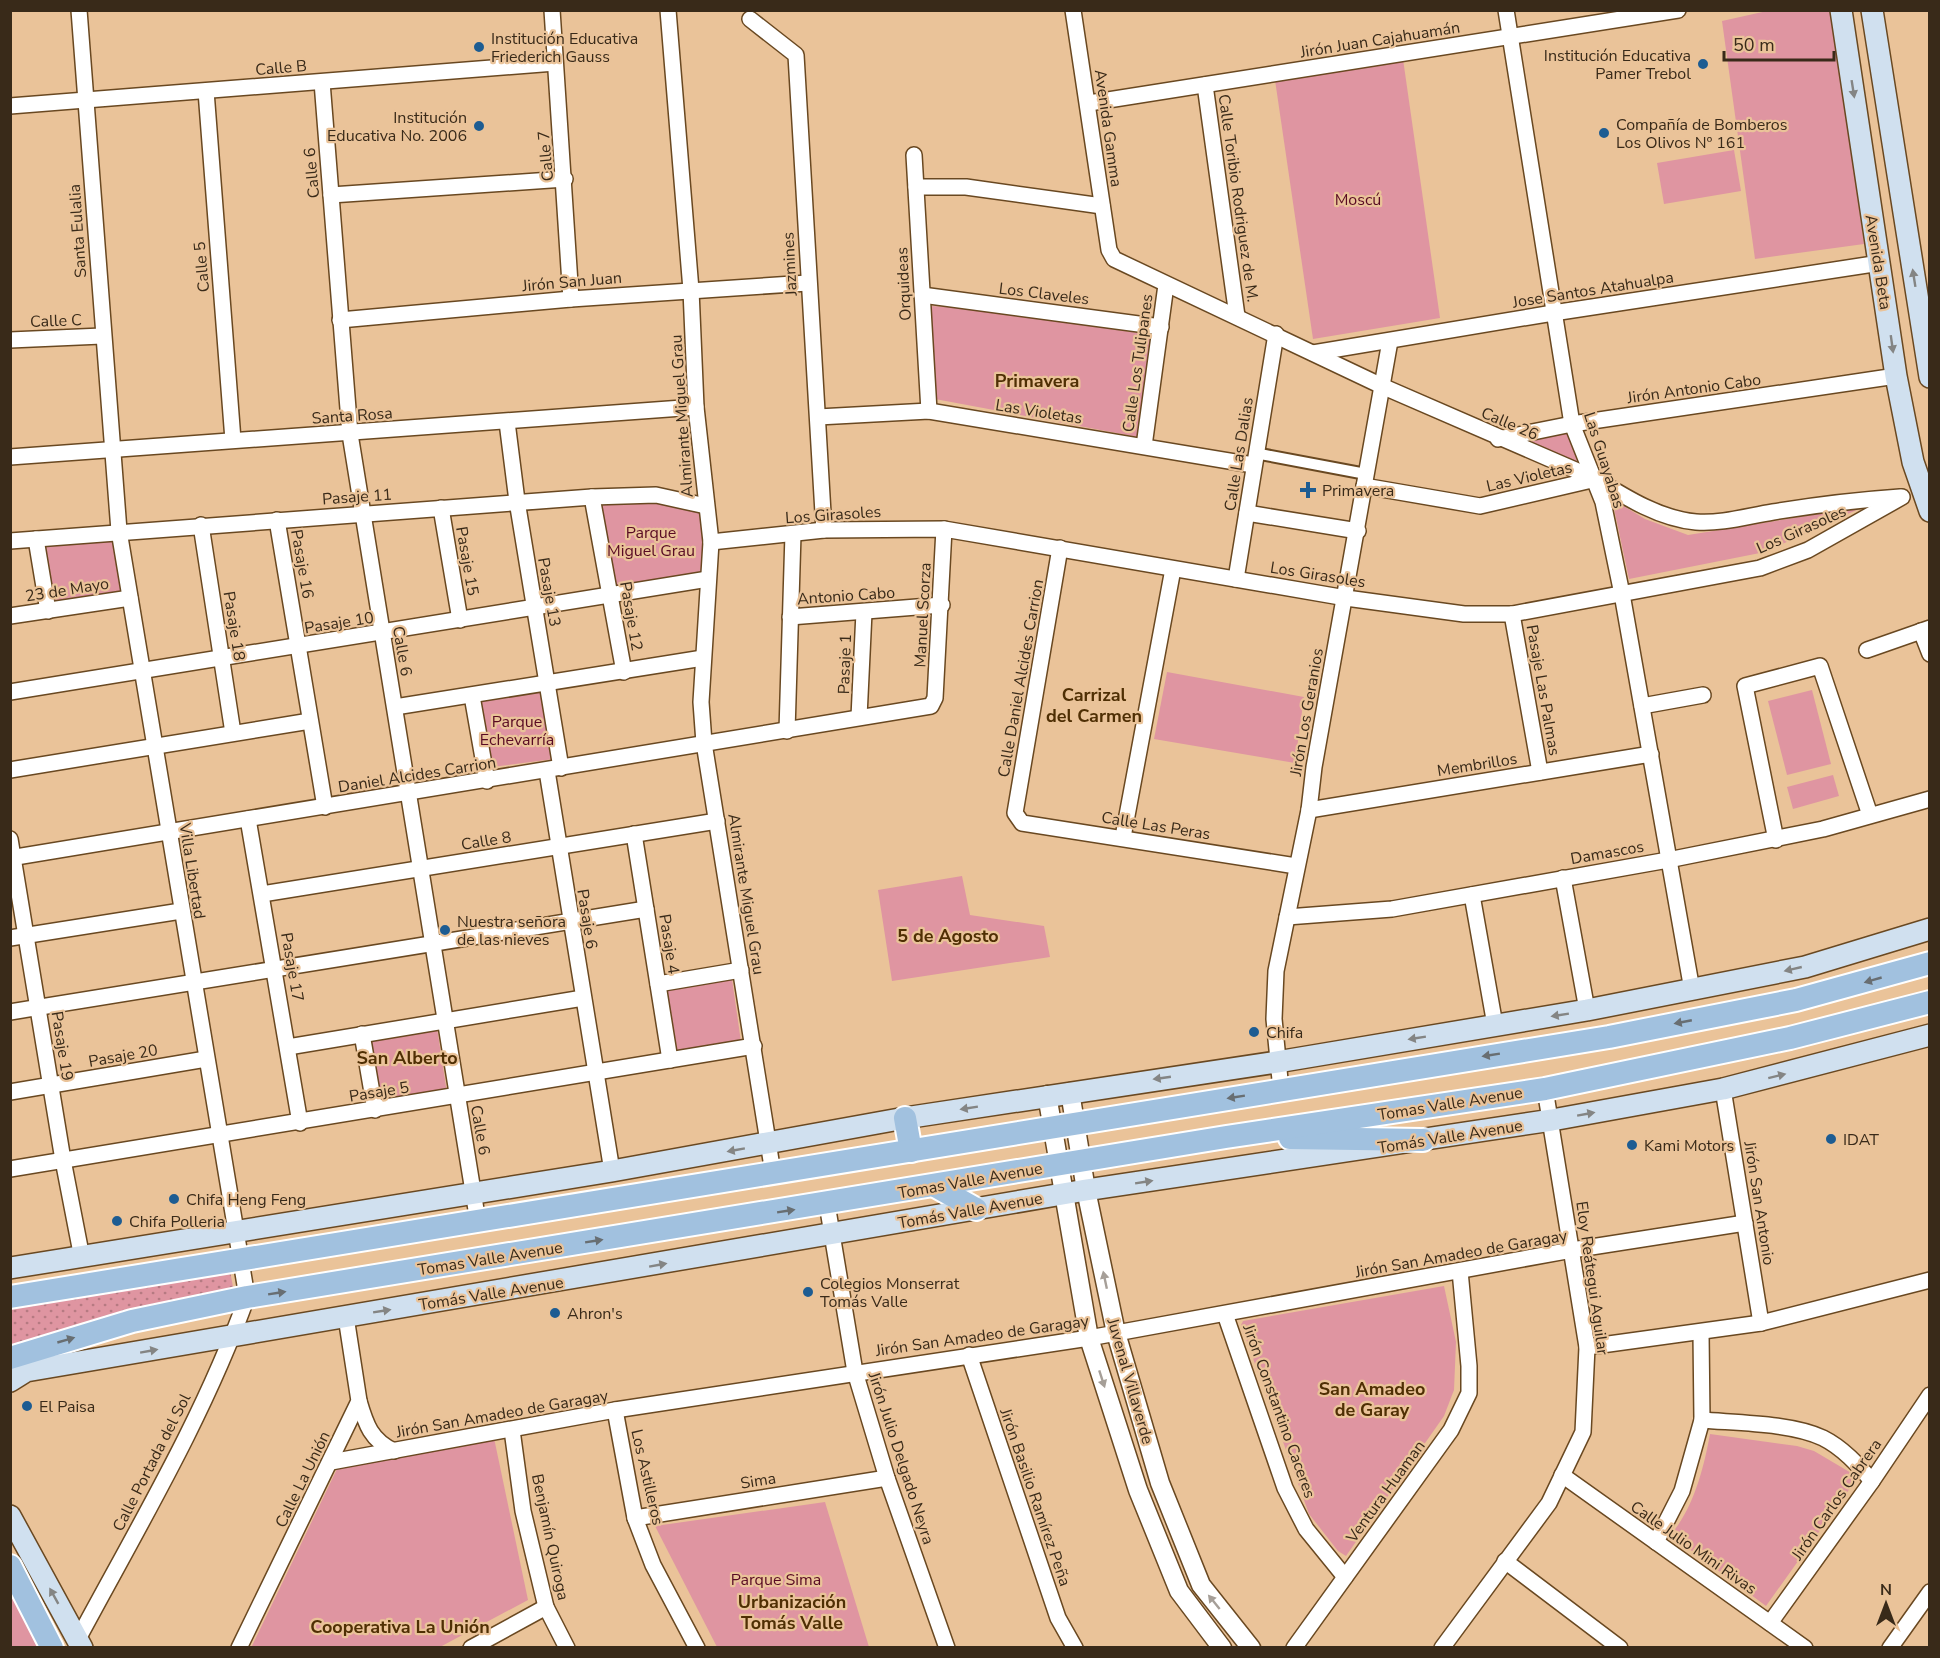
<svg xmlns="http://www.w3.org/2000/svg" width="1940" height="1658" font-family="'Nunito Sans',sans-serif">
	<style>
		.grass { fill: url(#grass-dots) }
		.park { fill: #df95a1 }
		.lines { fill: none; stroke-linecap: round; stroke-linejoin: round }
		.pedestrian-casing { stroke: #694821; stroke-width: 14 }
		.minor-casing { stroke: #694821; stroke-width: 18 }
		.tertiary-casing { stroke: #694821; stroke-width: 21 }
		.secondary-casing { stroke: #694821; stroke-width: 24 }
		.primary-casing { stroke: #fff; stroke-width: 26 }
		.pedestrian { stroke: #fff; stroke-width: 10 }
		.minor { stroke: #fff; stroke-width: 15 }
		.tertiary { stroke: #fff; stroke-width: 18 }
		.secondary { stroke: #d0e0ef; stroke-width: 21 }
		.primary { stroke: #a1c1df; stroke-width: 22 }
		.oneway { fill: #848584 }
		.oneway2 { fill: #686e72 }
		.oneway3 { fill: #a69f98 }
		.poi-dot { fill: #1d5c92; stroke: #eac399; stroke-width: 2 }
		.labels { text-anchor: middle; stroke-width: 4.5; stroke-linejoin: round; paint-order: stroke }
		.poi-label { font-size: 16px; fill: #392a19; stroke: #eac399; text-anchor: start }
		.street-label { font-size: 16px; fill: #392a19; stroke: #eac399 }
		.park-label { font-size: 16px; fill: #580a23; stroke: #eac399 }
		.neighbourhood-label { font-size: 18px; font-weight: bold; fill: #4f2f04; stroke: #eac399 }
	</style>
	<defs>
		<pattern id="grass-dots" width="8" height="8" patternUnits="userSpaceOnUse" patternTransform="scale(1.5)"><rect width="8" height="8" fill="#df95a1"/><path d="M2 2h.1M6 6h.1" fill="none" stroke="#b67a82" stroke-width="1.8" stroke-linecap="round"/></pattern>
	</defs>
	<rect width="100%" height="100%" fill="#eac399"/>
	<polygon class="grass" points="230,1271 234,1292 81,1323 11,1347 10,1305"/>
	<g class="park">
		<polygon points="1767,11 1831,11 1864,244 1755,259 1722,21"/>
		<polygon points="1403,59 1440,318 1313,339 1275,80"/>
		<polygon points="1734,150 1741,191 1664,204 1657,163"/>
		<polygon points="930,306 976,308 1151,335 1138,437 935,399"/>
		<polygon points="1570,432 1583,471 1521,440"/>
		<polygon points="642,497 701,510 704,576 613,589 601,500"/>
		<polygon points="1612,499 1645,519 1688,535 1863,507 1765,552 1629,579"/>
		<polygon points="114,536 123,594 52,605 41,542"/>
		<polygon points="1167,672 1304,697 1295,763 1154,739"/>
		<polygon points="542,690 554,759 492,767 481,701"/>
		<polygon points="1812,690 1831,764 1787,775 1768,701"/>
		<polygon points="1833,775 1839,796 1793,809 1787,787"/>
		<polygon points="962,876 970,915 1044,926 1050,957 892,981 878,890"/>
		<polygon points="732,979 741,1042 678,1054 667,990"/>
		<polygon points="437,1028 447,1093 381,1103 370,1038"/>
		<polygon points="1444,1286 1456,1342 1454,1390 1444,1416 1346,1556 1338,1551 1309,1514 1241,1325 1243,1321"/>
		<path d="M1710,1434L1797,1446L1814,1451L1858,1477L1766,1606L1673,1537L1672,1533C1694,1507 1704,1467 1710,1434Z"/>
		<polygon points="494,1438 528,1600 440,1647 251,1648 337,1469"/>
		<polygon points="825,1502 869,1647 717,1647 655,1526"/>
		<polygon points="10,1592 11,1592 39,1647 11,1647"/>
	</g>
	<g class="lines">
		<g class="pedestrian-casing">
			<polyline id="pedestrian" points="1255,453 1366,474"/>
		</g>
		<g class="minor-casing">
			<g id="minor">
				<polyline points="552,10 571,299"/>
				<polyline points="668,10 691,290 696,407 711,542 701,702 704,743 773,1173"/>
				<path d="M1073,10L1109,250L1114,259L1384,387L1596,479C1625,497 1660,519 1696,522C1721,524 1748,516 1773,512C1815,505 1857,500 1900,497"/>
				<polyline points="1506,10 1572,424 1603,502 1622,594 1692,990"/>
				<polyline points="750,19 796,55 824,530"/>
				<polyline points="322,82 350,434 478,1222"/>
				<polyline points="1205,85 1237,316"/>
				<polyline points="206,91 233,440"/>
				<polyline points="1089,103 1678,10"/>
				<polyline points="10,106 555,63"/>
				<polyline points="914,155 929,411"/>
				<polyline points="916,187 966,187 1102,206"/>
				<polyline points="331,195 565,179"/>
				<polyline points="922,295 1161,327"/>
				<polyline points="340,320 571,299 808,283"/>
				<polyline points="10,340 102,336"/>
				<polyline points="1313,353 1553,313 1880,263"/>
				<polyline points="818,417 929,411 1253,465"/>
				<polyline points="507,422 517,501 561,768"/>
				<polyline points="1498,439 1572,424 1896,376"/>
				<polyline points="1144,446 1166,285"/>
				<polyline points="10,457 696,407"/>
				<polyline points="1364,486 1480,506 1596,479"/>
				<polyline points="592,497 624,672"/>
				<polyline points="441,508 460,620"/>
				<polyline points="1247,513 1358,531"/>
				<polyline points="277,520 325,807"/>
				<polyline points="201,525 233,733"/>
				<polyline points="36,539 48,611"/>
				<polyline points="10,541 592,497 656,495 706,506"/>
				<polyline points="711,542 824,530 944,529 1346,598 1464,614 1512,614 1760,568 1808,550 1902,497"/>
				<polyline points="1060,548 1015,813 1022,823 1296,866"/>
				<polyline points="1236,579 1276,334"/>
				<polyline points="1512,614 1540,772"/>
				<polyline points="10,616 130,598"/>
				<polyline points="790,617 942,605"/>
				<polyline points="1921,631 1930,654"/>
				<polyline points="1867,650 1930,628"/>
				<polyline points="10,692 708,579"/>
				<polyline points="472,696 487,781"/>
				<polyline points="1642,706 1703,695"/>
				<polyline points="395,707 703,658"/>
				<polyline points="859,717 864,612"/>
				<polyline points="787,731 793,534"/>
				<polyline points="10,770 310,721"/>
				<polyline points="547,771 612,1171"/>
				<polyline points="1309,810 1651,754"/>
				<polyline points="248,819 300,1123"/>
				<polyline points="634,834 670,1060"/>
				<polyline points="1123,837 1173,569"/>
				<polyline points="10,839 63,1160 82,1258"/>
				<polyline points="1776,840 1745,686 1820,666 1870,815"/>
				<polyline points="10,858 931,706 935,698 944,529"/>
				<polyline points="1563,878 1587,1010"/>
				<polyline points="262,894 717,821"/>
				<polyline points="1472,895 1495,1025"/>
				<polyline points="1287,917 1392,909 1668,860 1823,829 1930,799"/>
				<polyline points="10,938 181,911"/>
				<polyline points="658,984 741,970"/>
				<polyline points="10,1012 646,909"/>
				<polyline points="362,1034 375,1110"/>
				<polyline points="288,1047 583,998"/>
				<polyline points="1723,1089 1761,1323"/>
				<polyline points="1281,1090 1274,1019 1276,971 1309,810 1314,767 1390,341"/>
				<polyline points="10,1092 206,1059"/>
				<polyline points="10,1169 754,1046"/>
				<polyline points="827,1204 855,1372 887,1478 947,1648"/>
				<polyline points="1225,1314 1285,1488 1306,1529 1345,1577"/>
				<polyline points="1587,1347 1761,1323 1930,1280"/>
				<polyline points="969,1355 1058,1618 1075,1648"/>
				<path d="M359,1401C366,1425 371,1440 394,1451"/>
				<polyline points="615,1410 635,1518 653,1565 697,1648"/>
				<path d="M1702,1420C1737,1423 1792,1423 1823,1438C1843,1448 1858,1465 1872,1481"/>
				<polyline points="512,1430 523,1511 546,1607 567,1648"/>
				<polyline points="331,1462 615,1410 1089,1338 1572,1250 1745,1223"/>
				<polyline points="1562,1475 1805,1648"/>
				<polyline points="635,1518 887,1478"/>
				<polyline points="1656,1542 1682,1491 1702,1420 1701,1333"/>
				<polyline points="1505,1561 1620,1648"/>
				<polyline points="1770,1623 1872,1481 1930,1395"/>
				<path d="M78,1639C138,1527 204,1417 247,1297L119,531L79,10"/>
				<polyline points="239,1648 359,1401 346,1317"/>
				<polyline points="471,1648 546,1607"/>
				<polyline points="1294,1648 1451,1430 1469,1393 1469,1366 1460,1271"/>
				<polyline points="1442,1648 1549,1503 1583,1432 1587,1347 1545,1089"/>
				<polyline points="1890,1648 1930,1592"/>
			</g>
		</g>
		<g class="tertiary-casing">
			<g id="tertiary">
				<polyline points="1070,1092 1086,1190 1116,1333 1160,1483 1201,1585 1251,1648"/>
				<polyline points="1047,1095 1089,1338 1138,1490 1179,1591 1222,1648"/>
			</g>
		</g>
		<g class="secondary-casing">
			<g id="secondary">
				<polyline points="1841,10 1896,376 1913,462 1930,511"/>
				<polyline points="1872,10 1930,377"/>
				<polyline points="10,1268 612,1171 905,1118 1277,1062 1587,1010 1805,967 1930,929"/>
				<polyline points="10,1381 26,1371 1086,1190 1552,1120 1723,1089 1930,1035"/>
				<polyline points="10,1516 82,1648"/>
			</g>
		</g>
		<g class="primary-casing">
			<g id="primary">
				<polyline points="905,1118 911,1151"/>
				<polyline points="1290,1138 1423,1140"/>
				<polyline points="935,1186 976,1209"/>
				<polyline points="10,1297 1609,1037 1796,1000 1930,963"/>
				<polyline points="10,1358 132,1321 247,1297 1226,1137 1545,1089 1790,1038 1930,1002"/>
				<polyline points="10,1566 52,1648"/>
			</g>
		</g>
		<use href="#pedestrian" class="pedestrian"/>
		<use href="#minor" class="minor"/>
		<use href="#tertiary" class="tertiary"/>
		<use href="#secondary" class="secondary"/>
		<use href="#primary" class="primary"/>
	</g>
	<defs><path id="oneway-solid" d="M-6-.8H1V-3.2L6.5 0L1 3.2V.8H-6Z" transform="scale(1.5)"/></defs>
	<g class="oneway">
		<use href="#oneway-solid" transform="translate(1853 89) rotate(81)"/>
		<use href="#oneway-solid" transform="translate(1914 278) rotate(-99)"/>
		<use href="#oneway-solid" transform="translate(1892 344) rotate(82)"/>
		<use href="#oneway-solid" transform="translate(1793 969) rotate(167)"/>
		<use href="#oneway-solid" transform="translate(1560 1015) rotate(171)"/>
		<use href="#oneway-solid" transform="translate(1417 1038) rotate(171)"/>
		<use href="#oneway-solid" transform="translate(1777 1076) rotate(-14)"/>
		<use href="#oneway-solid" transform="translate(1162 1078) rotate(172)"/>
		<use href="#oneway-solid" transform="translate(969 1108) rotate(171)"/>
		<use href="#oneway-solid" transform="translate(1586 1114) rotate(-10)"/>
		<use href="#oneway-solid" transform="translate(736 1150) rotate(170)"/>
		<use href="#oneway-solid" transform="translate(1144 1182) rotate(-9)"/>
		<use href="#oneway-solid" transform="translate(658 1265) rotate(-10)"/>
		<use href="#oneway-solid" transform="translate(382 1311) rotate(-9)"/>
		<use href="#oneway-solid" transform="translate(149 1351) rotate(-10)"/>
		<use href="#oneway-solid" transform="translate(54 1596) rotate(-119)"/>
	</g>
	<g class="oneway2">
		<use href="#oneway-solid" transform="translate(1873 980) rotate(164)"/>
		<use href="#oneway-solid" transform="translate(1683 1022) rotate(169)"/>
		<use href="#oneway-solid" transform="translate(1491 1055) rotate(171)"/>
		<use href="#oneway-solid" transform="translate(1236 1097) rotate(171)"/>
		<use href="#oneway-solid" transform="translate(786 1211) rotate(-9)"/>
		<use href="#oneway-solid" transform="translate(594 1241) rotate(-9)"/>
		<use href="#oneway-solid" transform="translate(277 1293) rotate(-9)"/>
		<use href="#oneway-solid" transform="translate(66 1340) rotate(-16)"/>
	</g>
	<g class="oneway3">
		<use href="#oneway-solid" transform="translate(1105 1280) rotate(-102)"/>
		<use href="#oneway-solid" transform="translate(1102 1379) rotate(72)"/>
		<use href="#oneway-solid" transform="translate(1214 1602) rotate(-129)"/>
	</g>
	<g class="poi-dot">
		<circle cx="479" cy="47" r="6"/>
		<circle cx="1703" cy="64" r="6"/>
		<circle cx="479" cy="126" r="6"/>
		<circle cx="1604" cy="133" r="6"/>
		<path d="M1305 481h6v6h6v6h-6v6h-6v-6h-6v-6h6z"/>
		<circle cx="445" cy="930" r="6"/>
		<circle cx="1254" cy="1032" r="6"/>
		<circle cx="1831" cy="1139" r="6"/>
		<circle cx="1632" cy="1145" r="6"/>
		<circle cx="174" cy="1199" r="6"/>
		<circle cx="117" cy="1221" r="6"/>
		<circle cx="808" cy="1292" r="6"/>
		<circle cx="555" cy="1313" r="6"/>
		<circle cx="27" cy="1406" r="6"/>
	</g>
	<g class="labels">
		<g class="poi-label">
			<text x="491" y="44">Institución Educativa<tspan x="491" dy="18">Friederich Gauss</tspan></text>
			<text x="1691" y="61" text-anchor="end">Institución Educativa<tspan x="1691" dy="18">Pamer Trebol</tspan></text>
			<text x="467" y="123" text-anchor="end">Institución<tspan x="467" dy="18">Educativa No. 2006</tspan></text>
			<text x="1616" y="130">Compañía de Bomberos<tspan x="1616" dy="18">Los Olivos Nº 161</tspan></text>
			<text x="1322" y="496">Primavera</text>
			<text x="457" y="927">Nuestra señora<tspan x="457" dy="18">de las nieves</tspan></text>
			<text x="1266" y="1038">Chifa</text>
			<text x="1843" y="1145">IDAT</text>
			<text x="1644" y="1151">Kami Motors</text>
			<text x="186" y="1205">Chifa Heng Feng</text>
			<text x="129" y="1227">Chifa Polleria</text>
			<text x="820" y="1289">Colegios Monserrat<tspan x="820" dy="18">Tomás Valle</tspan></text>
			<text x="567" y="1319">Ahron's</text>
			<text x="39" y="1412">El Paisa</text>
		</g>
		<g class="street-label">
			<text transform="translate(1380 39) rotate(-9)" y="6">Jirón Juan Cajahuamán</text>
			<text transform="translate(281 67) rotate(-5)" y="6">Calle B</text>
			<text transform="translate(1109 128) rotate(82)" y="6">Avenida Gamma</text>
			<text transform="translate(545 156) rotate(-95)" y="6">Calle 7</text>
			<text transform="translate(311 173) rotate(-95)" y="6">Calle 6</text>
			<text transform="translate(1239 198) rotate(82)" y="6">Calle Toribio Rodriguez de M.</text>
			<text transform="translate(77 231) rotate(-94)" y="6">Santa Eulalia</text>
			<text transform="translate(1879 262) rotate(81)" y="6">Avenida Beta</text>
			<text transform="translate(789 264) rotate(-93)" y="6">Jazmines</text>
			<text transform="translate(201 267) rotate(-95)" y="6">Calle 5</text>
			<text transform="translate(572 281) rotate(-5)" y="6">Jirón San Juan</text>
			<text transform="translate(903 284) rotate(-93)" y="6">Orquideas</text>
			<text transform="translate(1593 289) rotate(-9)" y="6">Jose Santos Atahualpa</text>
			<text transform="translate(1044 293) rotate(7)" y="6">Los Claveles</text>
			<text transform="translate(56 320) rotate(-2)" y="6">Calle C</text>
			<text transform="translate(1137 363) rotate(-82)" y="6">Calle Los Tulipanes</text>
			<text transform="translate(1694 388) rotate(-8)" y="6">Jirón Antonio Cabo</text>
			<text transform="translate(1039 411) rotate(9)" y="6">Las Violetas</text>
			<text transform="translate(352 415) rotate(-4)" y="6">Santa Rosa</text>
			<text transform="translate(681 416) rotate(-94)" y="6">Almirante Miguel Grau</text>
			<text transform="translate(1510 423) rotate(23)" y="6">Calle 26</text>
			<text transform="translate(1238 454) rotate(-81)" y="6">Calle Las Dalias</text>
			<text transform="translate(1605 460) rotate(72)" y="6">Las Guayabas</text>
			<text transform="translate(1529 476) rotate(-13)" y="6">Las Violetas</text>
			<text transform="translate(357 496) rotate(-4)" y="6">Pasaje 11</text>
			<text transform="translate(833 514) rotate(-4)" y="6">Los Girasoles</text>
			<text transform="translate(1801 529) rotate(-24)" y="6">Los Girasoles</text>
			<text transform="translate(468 561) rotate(80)" y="6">Pasaje 15</text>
			<text transform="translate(303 564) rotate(80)" y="6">Pasaje 16</text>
			<text transform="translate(1318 574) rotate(9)" y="6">Los Girasoles</text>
			<text transform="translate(67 589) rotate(-9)" y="6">23 de Mayo</text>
			<text transform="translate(550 592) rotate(80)" y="6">Pasaje 13</text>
			<text transform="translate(846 595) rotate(-4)" y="6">Antonio Cabo</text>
			<text transform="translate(922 615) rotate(-87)" y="6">Manuel Scorza</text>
			<text transform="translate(632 616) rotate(80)" y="6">Pasaje 12</text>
			<text transform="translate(339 622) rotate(-9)" y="6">Pasaje 10</text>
			<text transform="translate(235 626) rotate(81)" y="6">Pasaje 18</text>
			<text transform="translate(403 651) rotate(80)" y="6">Calle 6</text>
			<text transform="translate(844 664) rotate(-88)" y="6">Pasaje 1</text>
			<text transform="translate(1020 678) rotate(-80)" y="6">Calle Daniel Alcides Carrion</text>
			<text transform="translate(1544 690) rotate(80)" y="6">Pasaje Las Palmas</text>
			<text transform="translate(1306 712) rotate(-80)" y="6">Jirón Los Geranios</text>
			<text transform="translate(1477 764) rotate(-9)" y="6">Membrillos</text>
			<text transform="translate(417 774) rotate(-9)" y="6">Daniel Alcides Carrion</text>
			<text transform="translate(1156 825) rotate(9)" y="6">Calle Las Peras</text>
			<text transform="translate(486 840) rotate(-9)" y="6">Calle 8</text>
			<text transform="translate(1607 852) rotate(-10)" y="6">Damascos</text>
			<text transform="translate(193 871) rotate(81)" y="6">Villa Libertad</text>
			<text transform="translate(747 894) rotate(81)" y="6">Almirante Miguel Grau</text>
			<text transform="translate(588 919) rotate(81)" y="6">Pasaje 6</text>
			<text transform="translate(670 944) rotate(81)" y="6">Pasaje 4</text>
			<text transform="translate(293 967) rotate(80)" y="6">Pasaje 17</text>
			<text transform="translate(63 1046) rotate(81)" y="6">Pasaje 19</text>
			<text transform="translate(123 1055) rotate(-10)" y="6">Pasaje 20</text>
			<text transform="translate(379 1091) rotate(-9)" y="6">Pasaje 5</text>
			<text transform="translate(1450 1103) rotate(-9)" y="6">Tomas Valle Avenue</text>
			<text transform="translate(481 1130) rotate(80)" y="6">Calle 6</text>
			<text transform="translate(1450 1136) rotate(-9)" y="6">Tomás Valle Avenue</text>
			<text transform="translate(970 1180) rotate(-10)" y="6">Tomas Valle Avenue</text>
			<text transform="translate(1760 1203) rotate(81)" y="6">Jirón San Antonio</text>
			<text transform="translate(970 1210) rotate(-10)" y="6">Tomás Valle Avenue</text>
			<text transform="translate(1461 1253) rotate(-10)" y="6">Jirón San Amadeo de Garagay</text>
			<text transform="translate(490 1258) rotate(-9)" y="6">Tomas Valle Avenue</text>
			<text transform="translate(1593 1278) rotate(82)" y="6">Eloy Reátegui Aguilar</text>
			<text transform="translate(491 1293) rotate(-9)" y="6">Tomás Valle Avenue</text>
			<text transform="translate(982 1335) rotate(-8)" y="6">Jirón San Amadeo de Garagay</text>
			<text transform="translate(1131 1381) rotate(74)" y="6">Juvenal Villaverde</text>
			<text transform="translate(1280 1411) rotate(70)" y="6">Jirón Constantino Caceres</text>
			<text transform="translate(502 1413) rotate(-10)" y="6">Jirón San Amadeo de Garagay</text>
			<text transform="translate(902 1458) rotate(72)" y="6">Jirón Julio Delgado Neyra</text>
			<text transform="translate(151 1462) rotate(-63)" y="6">Calle Portada del Sol</text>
			<text transform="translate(648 1477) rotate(77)" y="6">Los Astilleros</text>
			<text transform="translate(302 1479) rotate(-64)" y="6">Calle La Unión</text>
			<text transform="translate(758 1480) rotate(-9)" y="6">Sima</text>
			<text transform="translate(1385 1491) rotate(-54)" y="6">Ventura Huaman</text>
			<text transform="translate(1036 1497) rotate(71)" y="6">Jirón Basilio Ramírez Peña</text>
			<text transform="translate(1836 1499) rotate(-55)" y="6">Jirón Carlos Cabrera</text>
			<text transform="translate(551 1537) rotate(78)" y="6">Benjamín Quiroga</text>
			<text transform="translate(1694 1547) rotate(35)" y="6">Calle Julio Mini Rivas</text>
		</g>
		<g class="park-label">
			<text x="1358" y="205">Moscú</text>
			<text x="651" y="538">Parque<tspan x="651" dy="18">Miguel Grau</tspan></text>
			<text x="517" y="727">Parque<tspan x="517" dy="18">Echevarría</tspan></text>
			<text x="776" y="1585">Parque Sima</text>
		</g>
		<g class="neighbourhood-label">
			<text x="1037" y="387">Primavera</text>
			<text x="1094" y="701">Carrizal<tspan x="1094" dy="21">del Carmen</tspan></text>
			<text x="948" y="942">5 de Agosto</text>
			<text x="407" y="1064">San Alberto</text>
			<text x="1372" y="1395">San Amadeo<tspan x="1372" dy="21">de Garay</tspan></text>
			<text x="792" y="1608">Urbanización<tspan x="792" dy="21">Tomás Valle</tspan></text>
			<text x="400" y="1633">Cooperativa La Unión</text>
		</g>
	</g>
	<rect width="1940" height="1658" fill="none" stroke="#392a19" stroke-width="24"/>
	<g transform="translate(1886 1604)" stroke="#eac399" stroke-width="4.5" paint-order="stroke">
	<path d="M0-4.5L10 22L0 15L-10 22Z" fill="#392a19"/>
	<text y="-9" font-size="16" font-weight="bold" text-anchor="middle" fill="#392a19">N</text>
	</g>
	<path d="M1724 51v9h110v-9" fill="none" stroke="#392a19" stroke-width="3"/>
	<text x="1733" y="51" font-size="18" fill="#392a19" stroke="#eac399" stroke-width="4.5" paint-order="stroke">50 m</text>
</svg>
